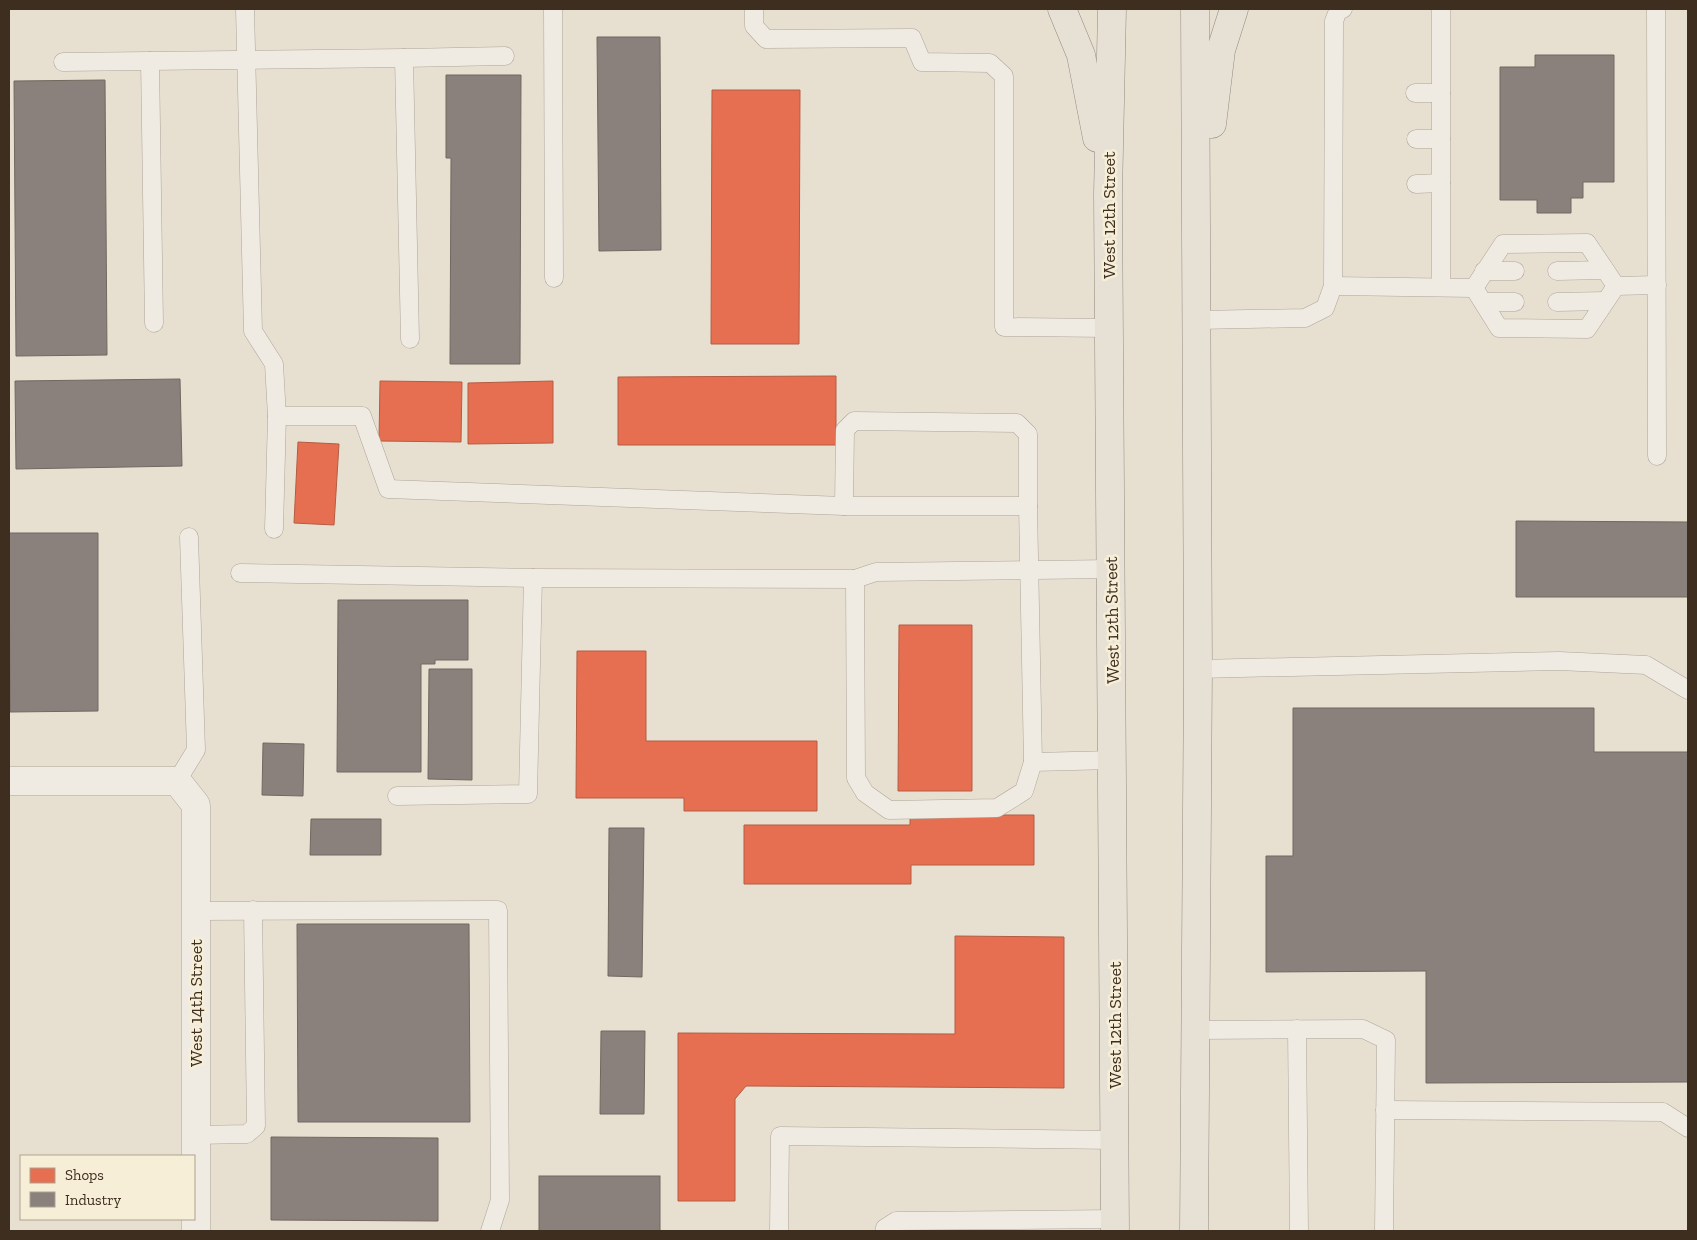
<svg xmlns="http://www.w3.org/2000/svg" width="1697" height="1240" font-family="'Zilla Slab',serif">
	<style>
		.shops { fill: #e76f51; stroke: #b45c42 }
		.industry { fill: #8a817c; stroke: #736860 }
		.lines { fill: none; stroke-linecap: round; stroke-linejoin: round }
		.service-casing { stroke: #ada599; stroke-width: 19 }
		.minor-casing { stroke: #ada599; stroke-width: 29 }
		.primary-casing { stroke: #928b80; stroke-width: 29 }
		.service { stroke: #efebe3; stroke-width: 18 }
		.minor { stroke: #efebe3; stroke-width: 28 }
		.primary { stroke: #e6e1d4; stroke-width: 28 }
		.labels { text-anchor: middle; stroke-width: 5; stroke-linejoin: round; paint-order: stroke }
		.street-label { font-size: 18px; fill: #3d2e20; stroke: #f7eed8 }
	</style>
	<rect width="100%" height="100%" fill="#e7e0d1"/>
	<g class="shops">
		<polygon points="712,90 800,90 799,344 711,344"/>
		<polygon points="836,376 836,445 618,445 618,377"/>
		<polygon points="380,381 462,382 461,442 379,441"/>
		<polygon points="553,381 553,443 468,444 468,383"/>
		<polygon points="298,442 339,444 334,525 294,523"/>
		<polygon points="899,625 972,625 972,791 898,791"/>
		<polygon points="577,651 646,651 646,741 817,741 817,811 684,811 684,798 576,798"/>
		<polygon points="910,815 1034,815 1034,865 911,865 911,884 744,884 744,825 910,825"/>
		<polygon points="955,936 1064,937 1064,1088 746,1086 735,1099 735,1201 678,1201 678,1033 955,1034"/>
	</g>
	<g class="industry">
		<polygon points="597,37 660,37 661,250 599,251"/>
		<polygon points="1535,55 1614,55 1614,182 1583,182 1583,198 1571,198 1571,213 1537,213 1537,200 1500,200 1500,67 1535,67"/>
		<polygon points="446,75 521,75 520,364 450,364 451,158 446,158"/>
		<polygon points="105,80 107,355 16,356 14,81"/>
		<polygon points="180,379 182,466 16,469 15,381"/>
		<polygon points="1516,521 1688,522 1688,597 1516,597"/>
		<polygon points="9,533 98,533 98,711 10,712"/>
		<polygon points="338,600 468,600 468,660 435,660 435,664 421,664 421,772 337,772"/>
		<polygon points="429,669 472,669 472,780 428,779"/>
		<polygon points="1293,708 1594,708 1594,752 1688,752 1688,1082 1426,1083 1426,971 1266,972 1266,856 1293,856"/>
		<polygon points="263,743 304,744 303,796 262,795"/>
		<polygon points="311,819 381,819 381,855 310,855"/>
		<polygon points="609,828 644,828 642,977 608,976"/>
		<polygon points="297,924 469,924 470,1122 298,1122"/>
		<polygon points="601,1031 645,1031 644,1114 600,1114"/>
		<polygon points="271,1137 438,1138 438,1221 271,1220"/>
		<rect x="539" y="1176" width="121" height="55"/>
	</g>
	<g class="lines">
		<g class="service-casing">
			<g id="service">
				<polyline points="245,9 253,331 274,364 277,416 362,416 388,489 844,506 1028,506 1033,762 1024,791 997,808 889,810 865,793 856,778 855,579 876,572 1111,569"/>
				<polyline points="553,9 554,278"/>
				<polyline points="754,9 754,26 766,39 912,38 922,62 990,63 1004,76 1004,327 1108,328"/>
				<polyline points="1441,9 1441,287"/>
				<polyline points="1656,9 1657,456"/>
				<polyline points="404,58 505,56"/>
				<polyline points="150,61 154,323"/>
				<polyline points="63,62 404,58 410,339"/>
				<polyline points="1415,93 1441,93"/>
				<polyline points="1416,139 1441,139"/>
				<polyline points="1416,184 1441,183"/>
				<polyline points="1484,271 1515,271"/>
				<polyline points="1557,271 1605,270"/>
				<polyline points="1333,286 1474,288 1503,244 1587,243 1616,286 1657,285"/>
				<polyline points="1474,288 1499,328 1587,329 1616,286"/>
				<polyline points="1483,302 1515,302"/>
				<polyline points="1557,302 1605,301"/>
				<polyline points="1198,320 1305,318 1325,308 1333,286 1334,21 1338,11 1343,9"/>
				<polyline points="844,506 845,430 854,421 1017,423 1028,434 1028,506"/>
				<polyline points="274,529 277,416"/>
				<polyline points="240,573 533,578"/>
				<polyline points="1198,669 1559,661 1646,665 1688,690"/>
				<polyline points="1033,762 1114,760"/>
				<polyline points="177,781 196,750 189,537"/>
				<polyline points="397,796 528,794 533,578 855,579"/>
				<polyline points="196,911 498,910 500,1200 490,1231"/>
				<polyline points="1297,1029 1299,1231"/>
				<polyline points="1195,1030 1363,1029 1386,1040 1384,1231"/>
				<polyline points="1385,1110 1663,1112 1688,1128"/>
				<polyline points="196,1135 247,1134 256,1126 253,910"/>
				<polyline points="779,1231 780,1136 1116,1140"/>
				<polyline points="885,1231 885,1228 896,1221 1116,1219"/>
			</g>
		</g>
		<g class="minor-casing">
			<polyline id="minor" points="9,781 177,781 196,805 196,1231"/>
		</g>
		<g class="primary-casing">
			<g id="primary">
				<polyline points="1062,9 1081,55 1097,138"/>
				<polyline points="1112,9 1108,194 1115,1231"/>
				<polyline points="1212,124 1221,50 1234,9"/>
				<polyline points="1194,1231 1198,669 1195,9"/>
			</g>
		</g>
		<use href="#service" class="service"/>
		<use href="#minor" class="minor"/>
		<use href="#primary" class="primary"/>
	</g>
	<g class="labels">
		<g class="street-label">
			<text transform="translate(1109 215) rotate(-90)" y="6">West 12th Street</text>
			<text transform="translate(1112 620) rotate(-91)" y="6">West 12th Street</text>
			<text transform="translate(196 1003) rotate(-90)" y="6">West 14th Street</text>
			<text transform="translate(1115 1025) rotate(-90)" y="6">West 12th Street</text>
		</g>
	</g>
	<rect width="1697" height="1240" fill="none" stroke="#3d2e20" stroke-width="20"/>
	<rect x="20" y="1155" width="175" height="65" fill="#f7eed8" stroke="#ada18e"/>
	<rect x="30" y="1168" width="25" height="15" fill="#e76f51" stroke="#ada18e"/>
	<text x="65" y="1180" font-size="15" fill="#3d2e20">Shops</text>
	<rect x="30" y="1192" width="25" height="15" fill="#8a817c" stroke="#ada18e"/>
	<text x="65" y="1205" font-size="15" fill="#3d2e20">Industry</text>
</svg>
